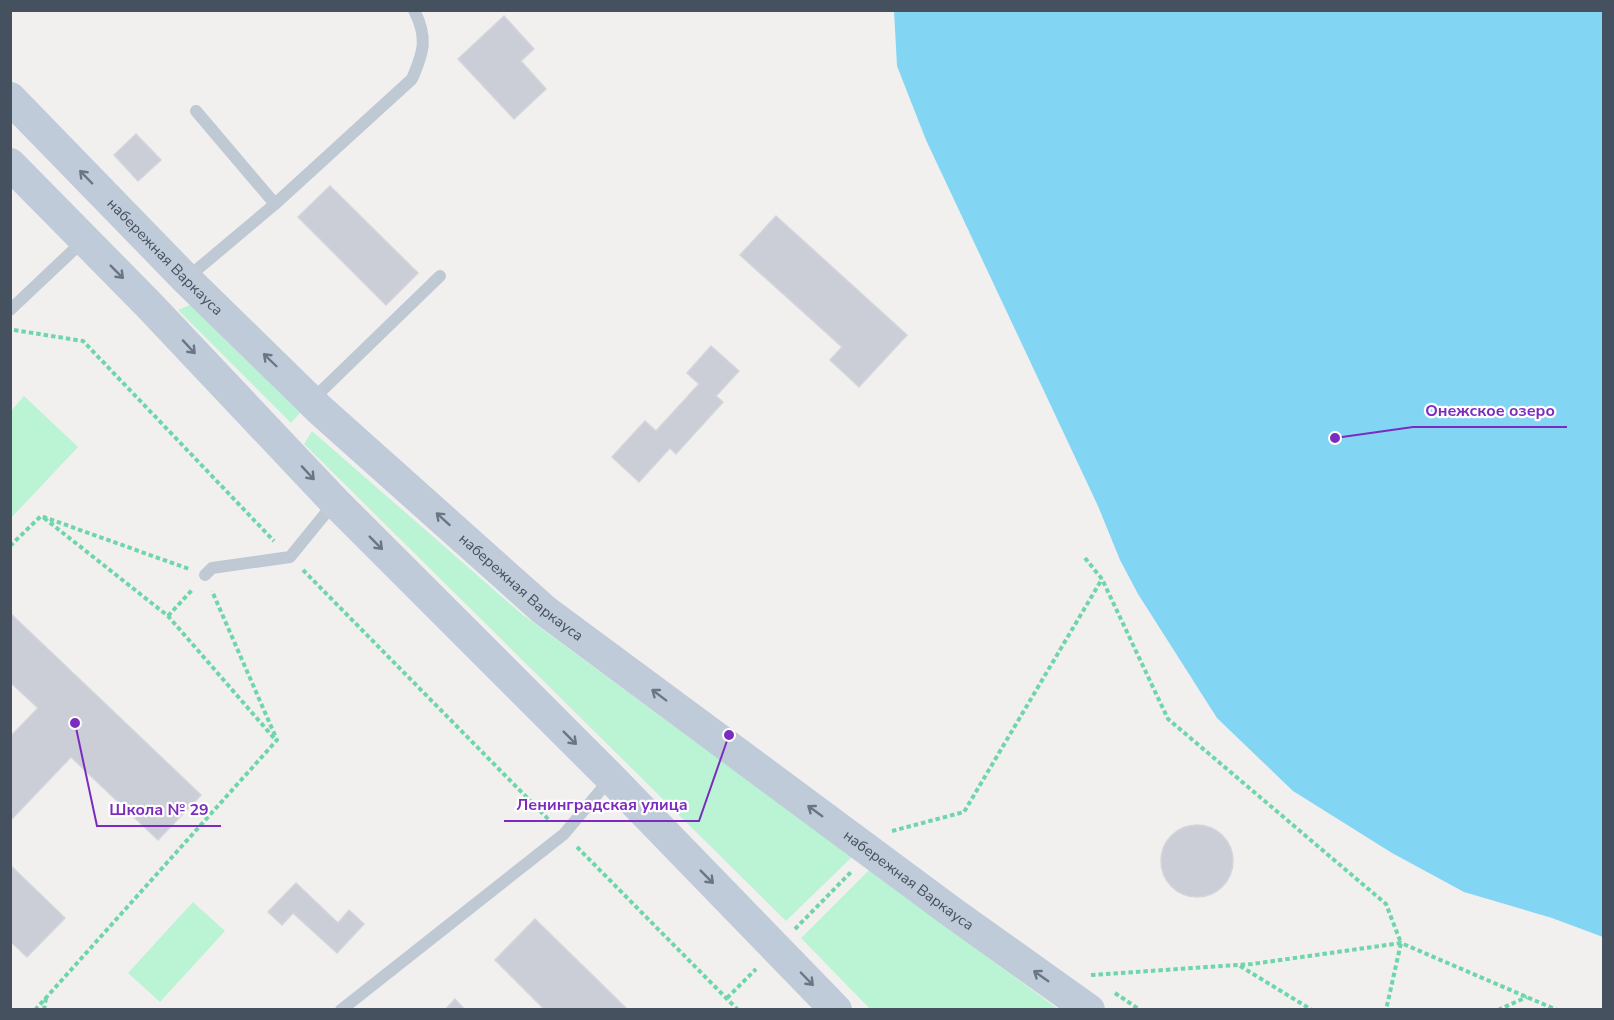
<svg xmlns="http://www.w3.org/2000/svg" width="1614" height="1020" font-family="'Nunito Sans',sans-serif">
	<style>
		.green { fill: #baf4d4 }
		.water { fill: #83d5f4 }
		.building { fill: #cbced6; stroke: #d3d5dc; stroke-width: 1.5 }
		.lines { fill: none; stroke-linecap: round; stroke-linejoin: round }
		.path { stroke: #6fd5aa; stroke-width: 4; stroke-dasharray: 4.5 3; stroke-linecap: butt }
		.lane { stroke: #bfc9d3; stroke-width: 12 }
		.secondary { stroke: #c0cbda; stroke-width: 32 }
		.oneway { stroke: #6b7684 }
		.labels { text-anchor: middle; stroke-width: 4.5; stroke-linejoin: round; paint-order: stroke }
		.street-label { font-size: 15px; fill: #46515f; stroke: #fff }
		.leader { fill: none; stroke: #7b2cbf; stroke-width: 2 }
		.callout-dot { fill: #7b2cbf; stroke: #fff; stroke-width: 2 }
		.callout-label { font-size: 16px; text-anchor: middle; font-weight: bold; fill: #7b2cbf; stroke: #fff; stroke-width: 4.5; stroke-linejoin: round; paint-order: stroke }
	</style>
	<rect width="100%" height="100%" fill="#f2f0ef"/>
	<g class="green">
		<polygon points="190,305 300,413 291,423 178,310"/>
		<polygon points="24,396 78,447 11,518 11,411"/>
		<polygon points="312,431 523,615 852,857 786,921 304,444"/>
		<polygon points="869,870 1058,1009 870,1009 801,938"/>
		<polygon points="193,902 225,931 160,1002 128,973"/>
	</g>
	<polygon class="water" points="894,11 1603,11 1603,937 1552,918 1464,892 1392,853 1293,791 1217,718 1138,594 1120,560 1098,506 926,140 897,66"/>
	<g class="building">
		<polygon points="504,16 534,49 521,61 546,89 514,119 458,59"/>
		<polygon points="136,134 161,160 138,181 114,155"/>
		<polygon points="330,186 418,273 386,305 298,217"/>
		<polygon points="776,216 907,335 859,387 830,360 842,347 740,255"/>
		<polygon points="711,346 739,371 716,396 723,402 676,454 670,448 639,482 612,457 645,421 656,431 699,384 687,373"/>
		<polygon points="10,613 201,795 158,840 71,757 10,821 10,737 38,708 10,682"/>
		<circle cx="1197" cy="861" r="36"/>
		<polygon points="10,865 65,918 27,957 10,941"/>
		<polygon points="296,883 338,923 349,910 364,924 337,953 293,913 282,925 268,912"/>
		<polygon points="535,919 628,1010 545,1010 495,960"/>
		<polygon points="455,999 465,1010 445,1010"/>
	</g>
	<g class="lines">
		<g class="path">
			<polyline points="14,330 83,341 274,541"/>
			<polyline points="44,518 168,616 274,738"/>
			<polyline points="10,546 41,516 189,569"/>
			<polyline points="1085,558 1102,579 1168,719 1386,904 1401,943 1386,1010"/>
			<polyline points="303,570 550,821"/>
			<polyline points="168,616 193,589"/>
			<polyline points="892,831 964,812 1102,579"/>
			<polyline points="577,847 738,1010"/>
			<polyline points="795,929 851,872"/>
			<polyline points="1240,966 1312,1010"/>
			<polyline points="1091,975 1252,964 1401,943 1557,1010"/>
			<polyline points="1115,993 1140,1010"/>
			<polyline points="727,998 756,969"/>
			<polyline points="35,1010 277,740 212,591"/>
			<polyline points="44,1010 46,998"/>
			<polyline points="1498,1010 1527,997"/>
		</g>
		<g class="lane">
			<path d="M275,204L412,79C424,51 428,38 414,10"/>
			<polyline points="187,278 275,204 196,111"/>
			<polyline points="10,310 83,241"/>
			<polyline points="312,400 440,276"/>
			<polyline points="205,575 212,568 290,557 334,503"/>
			<polyline points="341,1010 564,834 610,779"/>
		</g>
		<g class="secondary">
			<path id="s1" d="M10,98L186,279L319,409L544,610L953,913L1089,1010"/>
			<polyline points="10,164 149,305 335,502 611,778 836,1010"/>
		</g>
	</g>
	<defs><path id="oneway-shaft" d="M-6 0H5M1.5-3L5.5 0L1.5 3" fill="none" stroke-width="1.6" stroke-linecap="round" stroke-linejoin="round" transform="scale(1.5)"/></defs>
	<g class="oneway">
		<use href="#oneway-shaft" transform="translate(86 177) rotate(-134)"/>
		<use href="#oneway-shaft" transform="translate(117 272) rotate(45)"/>
		<use href="#oneway-shaft" transform="translate(189 347) rotate(47)"/>
		<use href="#oneway-shaft" transform="translate(270 360) rotate(-136)"/>
		<use href="#oneway-shaft" transform="translate(308 473) rotate(47)"/>
		<use href="#oneway-shaft" transform="translate(443 519) rotate(-138)"/>
		<use href="#oneway-shaft" transform="translate(376 543) rotate(45)"/>
		<use href="#oneway-shaft" transform="translate(659 695) rotate(-143)"/>
		<use href="#oneway-shaft" transform="translate(570 738) rotate(45)"/>
		<use href="#oneway-shaft" transform="translate(815 811) rotate(-144)"/>
		<use href="#oneway-shaft" transform="translate(707 877) rotate(45)"/>
		<use href="#oneway-shaft" transform="translate(1041 976) rotate(-145)"/>
		<use href="#oneway-shaft" transform="translate(807 979) rotate(46)"/>
	</g>
	<g class="labels">
		<g class="street-label">
			<text dy="5" stroke="none"><textPath href="#s1" startOffset="222">набережная Варкауса</textPath></text>
			<text dy="5" stroke="none"><textPath href="#s1" startOffset="708">набережная Варкауса</textPath></text>
			<text dy="5" stroke="none"><textPath href="#s1" startOffset="1194">набережная Варкауса</textPath></text>
		</g>
	</g>
	<path class="leader" d="M1335 438L1413 427H1567M729 735L699 821H504M75 723L97 826H221"/>
	<g class="callout-dot">
		<circle cx="1335" cy="438" r="6"/>
		<circle cx="729" cy="735" r="6"/>
		<circle cx="75" cy="723" r="6"/>
	</g>
	<g class="callout-label">
		<text x="1490" y="416">Онежское озеро</text>
		<text x="602" y="810">Ленинградская улица</text>
		<text x="159" y="815">Школа № 29</text>
	</g>
	<rect width="1614" height="1020" fill="none" stroke="#46515f" stroke-width="24"/>
</svg>
